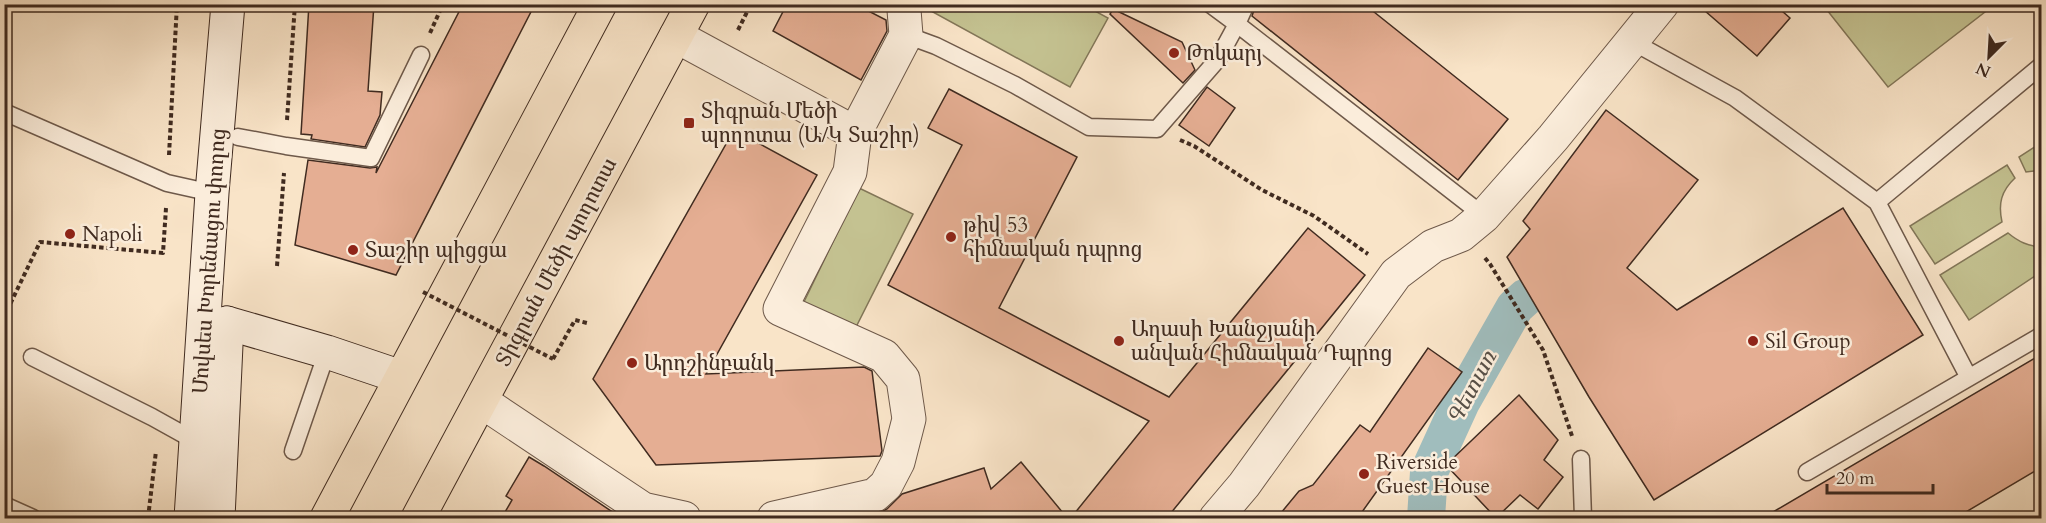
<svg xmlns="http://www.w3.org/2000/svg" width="2046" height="523" font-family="Cardo,'Noto Serif Armenian',serif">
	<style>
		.green { fill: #c4c291; stroke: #827658; stroke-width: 1.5 }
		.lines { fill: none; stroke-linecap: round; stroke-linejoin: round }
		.canal { stroke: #a0bdbd; stroke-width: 38 }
		.building { fill: #e5ae93; stroke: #402b20; stroke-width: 1.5 }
		.service-casing { stroke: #6e594a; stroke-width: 19 }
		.minor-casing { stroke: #6e594a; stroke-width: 35 }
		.secondary-casing { stroke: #402b20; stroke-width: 35 }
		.primary-casing { stroke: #402b20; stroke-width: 35 }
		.path { stroke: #402b20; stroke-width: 4; stroke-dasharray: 4.5 3; stroke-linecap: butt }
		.service { stroke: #fbeddb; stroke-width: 16 }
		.minor { stroke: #fbeddb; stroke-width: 33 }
		.secondary { stroke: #fbeddb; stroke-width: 33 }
		.primary { stroke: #f9e4c8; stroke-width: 33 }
		.path-bridge { stroke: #402b20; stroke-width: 4; stroke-dasharray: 4.5 3; stroke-linecap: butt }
		.poi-dot { fill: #8f2418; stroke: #fbeddb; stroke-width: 2 }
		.labels { text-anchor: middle; stroke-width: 5; stroke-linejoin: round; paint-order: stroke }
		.poi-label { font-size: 21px; fill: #402b20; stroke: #fbeddb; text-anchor: start }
		.street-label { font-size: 21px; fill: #402b20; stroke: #fbeddb }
		.water-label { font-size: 22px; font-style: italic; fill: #585047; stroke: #fbeddb }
	</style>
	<rect width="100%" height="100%" fill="#f9e4c8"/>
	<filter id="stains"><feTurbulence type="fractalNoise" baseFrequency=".00333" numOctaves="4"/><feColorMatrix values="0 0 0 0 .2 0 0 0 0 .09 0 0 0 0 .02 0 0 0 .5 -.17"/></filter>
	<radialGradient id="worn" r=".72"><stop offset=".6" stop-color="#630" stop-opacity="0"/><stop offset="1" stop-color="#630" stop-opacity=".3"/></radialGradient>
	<g class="green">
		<polygon points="935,5 1084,5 1108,18 1070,87 931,11"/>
		<polygon points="1823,5 1994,5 1888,87"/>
		<polygon points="2041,143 2041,170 2026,172 2019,157"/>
		<path d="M2007,165L2015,178C2001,191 1998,204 2002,222L1935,264L1910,226Z"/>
		<polygon points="859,188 913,214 854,331 801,308"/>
		<path d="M2008,233C2019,242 2028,246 2041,247V272L1969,320L1940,275Z"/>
	</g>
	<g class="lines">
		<polyline class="canal" points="1426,518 1429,472 1461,402 1515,307 1525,298"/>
	</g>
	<g class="building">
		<polygon points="309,4 374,4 368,91 382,92 380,115 365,147 311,139 312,135 301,134"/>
		<polygon points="463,4 535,4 396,275 295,245 308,160 370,168 377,167 376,173"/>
		<polygon points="787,4 855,4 886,20 887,31 861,80 773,31"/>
		<polygon points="1256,4 1364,4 1508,119 1458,180 1252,16"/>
		<polygon points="1697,4 1774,4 1790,18 1757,56"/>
		<polygon points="1113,9 1182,42 1195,70 1183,83 1110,14"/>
		<polygon points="1207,87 1235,108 1209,146 1179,125"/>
		<polygon points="949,89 1077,157 999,308 1169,397 1308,228 1365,275 1166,519 1070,519 1149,421 888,285 962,145 928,128"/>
		<polygon points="1606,110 1698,180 1627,268 1677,310 1843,208 1923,335 1654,500 1589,397 1507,257 1530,229 1523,221"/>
		<polygon points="734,130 817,175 706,374 864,367 872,371 882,451 880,456 656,465 593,379"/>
		<polygon points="1428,348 1462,372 1357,519 1276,519 1299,491 1313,485 1360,425 1370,432"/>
		<polygon points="2042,354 2042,467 1954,519 1761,519"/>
		<polygon points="1519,395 1558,440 1544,460 1563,477 1538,509 1520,495 1496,518 1446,465"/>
		<polygon points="529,457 544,466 623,519 501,519 512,500 506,496"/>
		<polygon points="1021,462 1068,519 856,519 879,513 887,509 902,494 984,468 991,489"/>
	</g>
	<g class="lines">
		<g class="service-casing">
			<g id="service">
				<polyline points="1246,4 1237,24 1484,216"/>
				<polyline points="906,35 936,46 1015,85 1089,127 1157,129 1218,59 1237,24 1210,4"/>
				<polyline points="1633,42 1735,98 1877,202 1968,376"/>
				<polyline points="4,112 167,183 212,193"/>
				<polyline points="238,137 286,146 371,158 421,55"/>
				<polyline points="1877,202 2042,65"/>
				<polyline points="32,357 152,417 197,442"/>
				<polyline points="293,451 327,352"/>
				<polyline points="1581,459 1583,518"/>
				<polyline points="1807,472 2042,335"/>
				<polyline points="4,505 33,518"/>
			</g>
		</g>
		<g class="minor-casing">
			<g id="minor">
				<polyline points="676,36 855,133"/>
				<polyline points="481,401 643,509 684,518"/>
				<polyline points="774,518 875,495 886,485 898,462 909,419 903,379 884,356 780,309 850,172 855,133 906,35 904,10 906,4"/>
				<polyline points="1216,518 1244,485 1396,274 1433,246 1461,235 1484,216 1553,138 1662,4"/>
			</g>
		</g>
		<g class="secondary-casing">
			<g id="secondary">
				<polyline points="227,323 327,352 401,377"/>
				<polyline points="191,518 212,193 228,4"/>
				<polyline points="218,518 227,323"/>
			</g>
		</g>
		<g class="primary-casing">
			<g id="primary">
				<polyline points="327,518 600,4"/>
				<polyline points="418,518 693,4"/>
			</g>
		</g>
		<g class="path">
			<polyline points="738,30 751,4"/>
			<polyline points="430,33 443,4"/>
			<polyline points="287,120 295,4"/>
			<polyline points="1180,140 1194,146 1262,190 1314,216 1368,254"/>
			<polyline points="169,155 177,4"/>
			<polyline points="1485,258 1490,264 1543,350 1572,436"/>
			<polyline points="277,266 284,173"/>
			<polyline points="4,317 40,242 163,253 166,208"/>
			<polyline points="553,359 575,320 587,323"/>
			<polyline points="148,518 156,451"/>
		</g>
		<use href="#service" class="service"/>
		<use href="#minor" class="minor"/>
		<use href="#secondary" class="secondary"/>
		<use href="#primary" class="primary"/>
		<polyline class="path-bridge" points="423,292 553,359"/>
	</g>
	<g class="poi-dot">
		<circle cx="1174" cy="53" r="6"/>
		<rect x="683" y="117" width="12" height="12" rx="3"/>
		<circle cx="70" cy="234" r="6"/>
		<circle cx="951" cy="237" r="6"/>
		<circle cx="353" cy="250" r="6"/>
		<circle cx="1119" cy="341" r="6"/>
		<circle cx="1753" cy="341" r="6"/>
		<circle cx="632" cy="363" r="6"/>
		<circle cx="1364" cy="474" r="6"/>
	</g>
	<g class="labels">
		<g class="poi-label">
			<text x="1186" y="60">Թոկարյ</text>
			<text x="701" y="118">Տիգրան Մեծի<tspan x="701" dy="24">պողոտա (Ա/Կ Տաշիր)</tspan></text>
			<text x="963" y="232">թիվ 53<tspan x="963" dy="24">հիմնական դպրոց</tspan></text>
			<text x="82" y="241">Napoli</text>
			<text x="365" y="257">Տաշիր պիցցա</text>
			<text x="1131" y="336">Աղասի Խանջյանի<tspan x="1131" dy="24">անվան Հիմնական Դպրոց</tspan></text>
			<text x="1765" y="348">Sil Group</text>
			<text x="644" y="370">Արդշինբանկ</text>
			<text x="1376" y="469">Riverside<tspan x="1376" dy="24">Guest House</tspan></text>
		</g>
		<g class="street-label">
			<text transform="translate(209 261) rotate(-86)" y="7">Մովսես Խորենացու փողոց</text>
			<text transform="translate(556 262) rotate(-62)" y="7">Տիգրան Մեծի պողոտա</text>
		</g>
		<g class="water-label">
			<text transform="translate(1471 387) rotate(-62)" y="8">Գետառ</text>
		</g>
	</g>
	<rect width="2046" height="523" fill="none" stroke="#f9e4c8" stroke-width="24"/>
	<rect x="6" y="6" width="2034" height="511" fill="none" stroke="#402b20" stroke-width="3"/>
	<rect x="12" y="12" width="2022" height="499" fill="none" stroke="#402b20" stroke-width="1.5"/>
	<g transform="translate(1989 57) rotate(204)" stroke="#fbeddb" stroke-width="4.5" paint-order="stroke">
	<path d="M0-4.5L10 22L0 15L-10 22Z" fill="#402b20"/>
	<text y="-9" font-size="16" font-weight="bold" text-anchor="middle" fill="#402b20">N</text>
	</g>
	<path d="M1827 484v9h106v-9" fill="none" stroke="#402b20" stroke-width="3"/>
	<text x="1836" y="484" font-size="18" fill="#402b20" stroke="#fbeddb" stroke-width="4.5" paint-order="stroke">20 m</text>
	<rect width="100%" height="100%" filter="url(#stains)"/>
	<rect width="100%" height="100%" fill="url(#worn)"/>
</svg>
